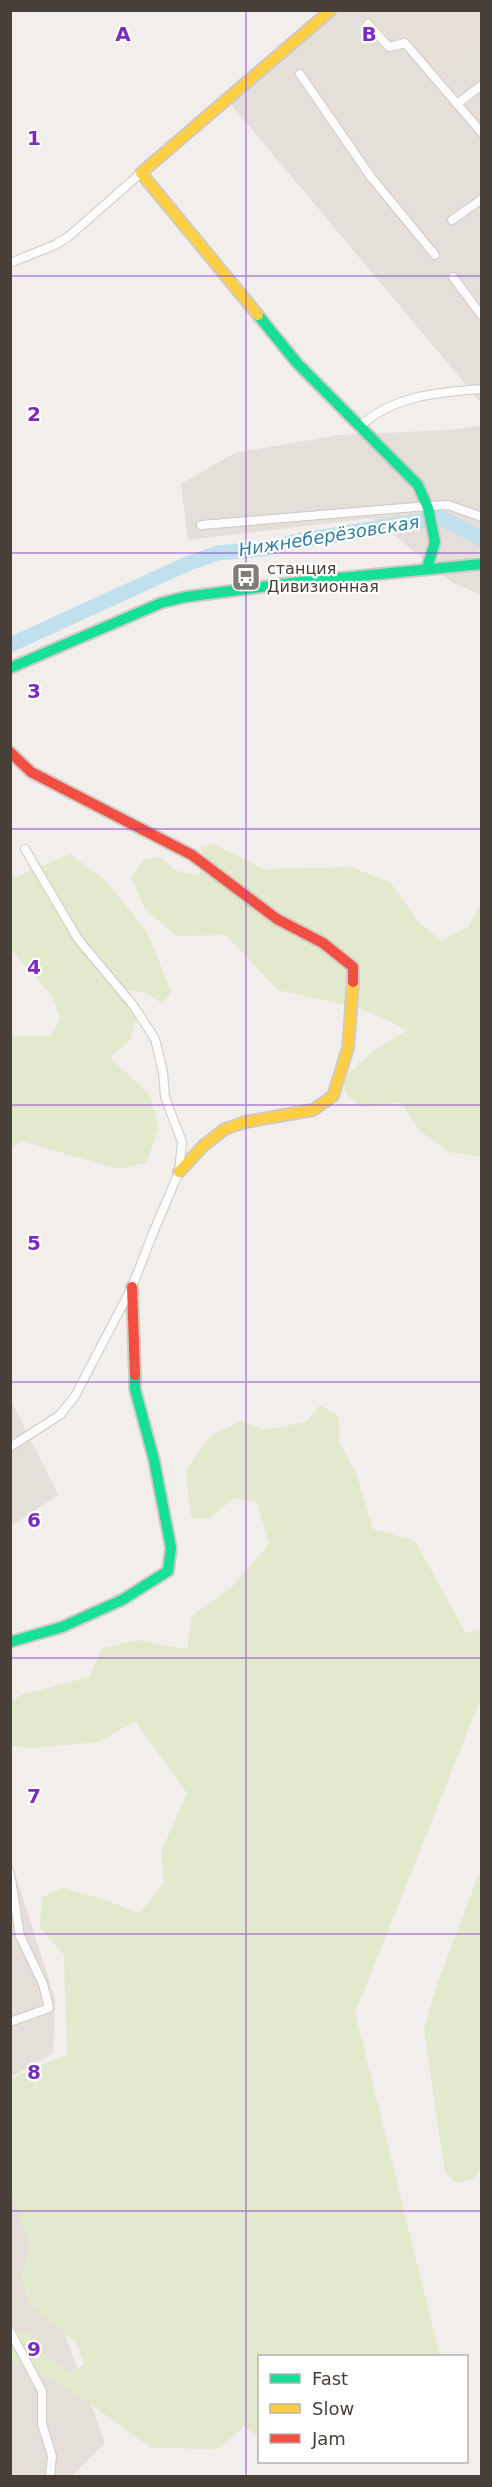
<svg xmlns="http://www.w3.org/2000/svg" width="492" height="2487" font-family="'DejaVu Sans',sans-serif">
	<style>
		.residential { fill: #e5dfda }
		.education { fill: #e7e0d7 }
		.green { fill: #e2e9cd }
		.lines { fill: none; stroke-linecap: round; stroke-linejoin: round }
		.river { stroke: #bfe0ec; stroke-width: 15 }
		.street-casing { stroke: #cdcac7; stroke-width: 10 }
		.fast-casing { stroke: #d0cac2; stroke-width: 14 }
		.slow-casing { stroke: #d0cac2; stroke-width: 14 }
		.jam-casing { stroke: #d0cac2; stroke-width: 14 }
		.street { stroke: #fdfcfc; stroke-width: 8 }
		.fast { stroke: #16e098; stroke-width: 10 }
		.slow { stroke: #ffcf43; stroke-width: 10 }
		.jam { stroke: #f24e42; stroke-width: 10 }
		.grid { fill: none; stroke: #7b2cbf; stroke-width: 1.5; stroke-opacity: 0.55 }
		.labels { text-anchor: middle; stroke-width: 4.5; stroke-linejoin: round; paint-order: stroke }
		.poi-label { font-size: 16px; fill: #473f38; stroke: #fff; text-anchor: start }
		.water-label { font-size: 18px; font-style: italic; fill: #337f9c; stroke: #fff }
		.grid-label { font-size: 20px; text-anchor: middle; font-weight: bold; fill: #7b2cbf; stroke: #fff; stroke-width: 4.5; stroke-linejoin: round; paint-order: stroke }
	</style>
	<rect width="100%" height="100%" fill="#f1eeeb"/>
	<g class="residential">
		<polygon points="340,11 481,11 481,403 230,103"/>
		<polygon points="481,426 481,595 452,582 373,518 188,540 181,484 235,453 339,435 447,430"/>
		<polygon points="10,1399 58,1495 11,1526 10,1526"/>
		<polygon points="10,1857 55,1999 53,2053 11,2077"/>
		<polygon points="10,2187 105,2443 72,2476 11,2476"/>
	</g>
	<polygon class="education" points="363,11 481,11 481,33 433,69 397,31 388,39"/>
	<g class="green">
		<polygon points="214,844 264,869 351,867 390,882 418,921 441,941 469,926 481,903 481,1157 449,1152 419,1130 401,1102 362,1107 345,1093 344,1078 373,1051 408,1030 359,1008 278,990 226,935 176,936 144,908 131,877 145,859 160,857 177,871 197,875 207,866 200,847"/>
		<polygon points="70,854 106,881 147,932 171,991 163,1004 146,993 113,988 137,1016 130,1040 110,1058 149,1094 159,1128 146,1163 118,1169 21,1141 11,1148 11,1036 51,1036 60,1018 52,996 11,949 10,877 18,876"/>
		<polygon points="320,1405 338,1416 339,1442 356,1473 373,1529 415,1541 466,1633 481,1629 481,1698 355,2013 440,2356 260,2356 259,2438 244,2426 219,2449 151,2448 84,2399 28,2366 11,2364 10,2329 32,2335 45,2355 72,2373 84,2364 76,2342 28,2304 22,2276 30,2246 11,2191 11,2081 17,2075 67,2055 64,1955 40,1928 42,1897 62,1888 99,1898 140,1913 164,1882 161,1852 187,1793 135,1721 99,1742 31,1748 11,1746 11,1702 21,1695 89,1677 102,1648 137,1640 187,1649 192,1616 232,1587 269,1544 257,1503 234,1498 209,1519 191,1518 186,1470 211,1435 241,1421 264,1430 306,1422"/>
		<polygon points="481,1868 481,2169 473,2179 457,2183 445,2173 424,2029 438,1982"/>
	</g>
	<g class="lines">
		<polyline class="river" points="10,645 189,563 218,553 263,549 298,541 438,518 448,521 482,539"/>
		<g class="street-casing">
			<g id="street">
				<polyline points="368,24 389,47 405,43 482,133"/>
				<polyline points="300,74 371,177 435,255"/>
				<polyline points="457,104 482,85"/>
				<polyline points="452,220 482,199"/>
				<polyline points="10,263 55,245 68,237 141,173"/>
				<polyline points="453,277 482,316"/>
				<path d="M359,427C392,396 438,392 482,389"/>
				<polyline points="201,525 427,506 448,505 482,517"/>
				<polyline points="10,1447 60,1415 75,1396 132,1287 153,1233 179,1172 182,1142 165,1097 163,1072 155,1039 133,1005 78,939 25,849"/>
				<polyline points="10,1873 20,1936 43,1984 49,2008 10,2022"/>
				<polyline points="10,2331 42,2391 42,2424 52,2456 50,2476"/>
			</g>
		</g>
		<g class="fast-casing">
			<g id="fast">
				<polyline points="258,315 297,363 418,485 428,508 435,542 427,568"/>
				<polyline points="10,668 161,603 185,597 299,582 482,564"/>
				<polyline points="10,1642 62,1627 122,1600 168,1571 171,1548 154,1460 135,1389 135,1375"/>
			</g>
		</g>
		<g class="slow-casing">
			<g id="slow">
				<polyline points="258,315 141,173 331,10"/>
				<polyline points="179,1172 204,1145 225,1129 245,1122 313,1110 333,1096 348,1048 353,982"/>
			</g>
		</g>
		<g class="jam-casing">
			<g id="jam">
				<polyline points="10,752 31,772 192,855 277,919 323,943 353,967 353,982"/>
				<polyline points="132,1287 135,1375"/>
			</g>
		</g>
		<use href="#street" class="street"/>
		<use href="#fast" class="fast"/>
		<use href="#slow" class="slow"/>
		<use href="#jam" class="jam"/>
	</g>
	<path class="grid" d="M246,10V2476M10,276H482M10,553H482M10,829H482M10,1105H482M10,1382H482M10,1658H482M10,1934H482M10,2211H482"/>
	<defs>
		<g id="bus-square" transform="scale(1.5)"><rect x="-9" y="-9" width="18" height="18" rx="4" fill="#827c77" stroke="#fff"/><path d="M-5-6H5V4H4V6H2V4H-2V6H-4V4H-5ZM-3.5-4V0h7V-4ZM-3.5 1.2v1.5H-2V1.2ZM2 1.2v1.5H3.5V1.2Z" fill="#fff"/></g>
	</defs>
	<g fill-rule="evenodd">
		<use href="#bus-square" x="246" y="577"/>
	</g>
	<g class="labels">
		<g class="poi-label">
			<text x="267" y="574">станция<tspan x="267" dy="18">Дивизионная</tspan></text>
		</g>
		<g class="water-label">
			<text transform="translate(329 536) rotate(-9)" y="6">Нижнеберёзовская</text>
		</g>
	</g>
	<g class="grid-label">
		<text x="123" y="41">A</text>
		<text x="369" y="41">B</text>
		<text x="34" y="145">1</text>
		<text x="34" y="421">2</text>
		<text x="34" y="698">3</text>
		<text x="34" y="974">4</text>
		<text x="34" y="1250">5</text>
		<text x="34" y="1527">6</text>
		<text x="34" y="1803">7</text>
		<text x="34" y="2079">8</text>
		<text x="34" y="2356">9</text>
	</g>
	<rect width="492" height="2487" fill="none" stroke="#473f38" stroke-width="24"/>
	<rect x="258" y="2355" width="210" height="108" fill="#ffffff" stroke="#b5b2af" stroke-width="1.5"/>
	<rect x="270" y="2374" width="30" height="9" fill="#16e098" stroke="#b5b2af" stroke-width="1.5"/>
	<text x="312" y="2385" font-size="18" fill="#473f38">Fast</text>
	<rect x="270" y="2404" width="30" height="9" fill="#ffcf43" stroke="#b5b2af" stroke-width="1.5"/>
	<text x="312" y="2415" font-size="18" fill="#473f38">Slow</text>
	<rect x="270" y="2434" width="30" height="9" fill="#f24e42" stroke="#b5b2af" stroke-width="1.5"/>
	<text x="312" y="2445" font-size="18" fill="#473f38">Jam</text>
</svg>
